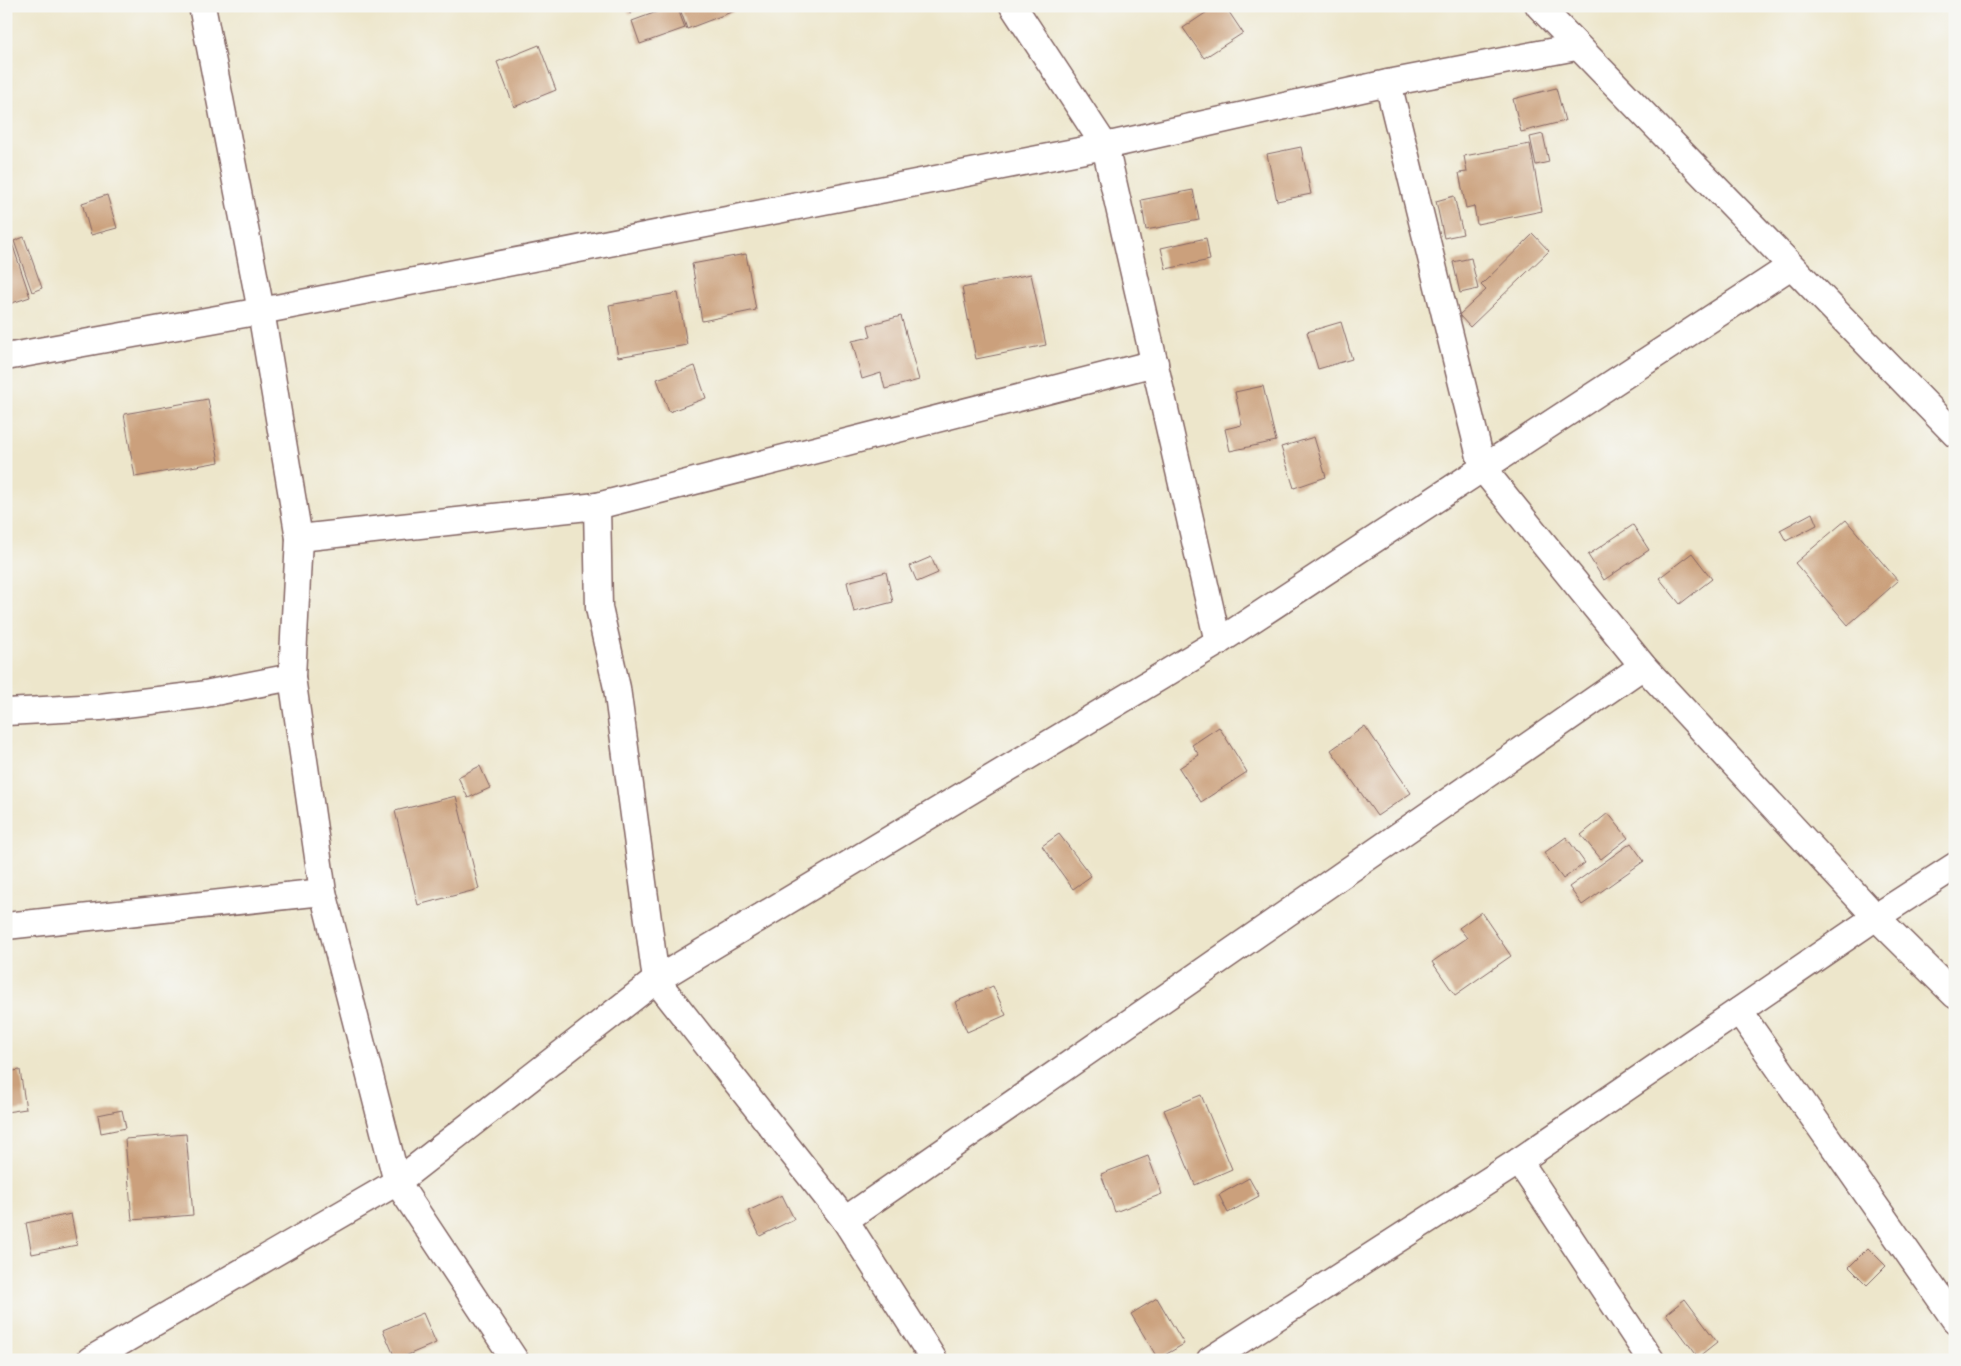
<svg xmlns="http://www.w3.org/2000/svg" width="1961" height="1366" font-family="Caveat,sans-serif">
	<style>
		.building { fill: #cba07c }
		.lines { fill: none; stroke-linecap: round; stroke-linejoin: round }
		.street-casing { stroke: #836563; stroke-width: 29 }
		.street { stroke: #fff; stroke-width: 26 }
	</style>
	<rect width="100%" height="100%" fill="#f6f6f2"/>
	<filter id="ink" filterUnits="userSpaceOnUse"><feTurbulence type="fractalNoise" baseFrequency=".02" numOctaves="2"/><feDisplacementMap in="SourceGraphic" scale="10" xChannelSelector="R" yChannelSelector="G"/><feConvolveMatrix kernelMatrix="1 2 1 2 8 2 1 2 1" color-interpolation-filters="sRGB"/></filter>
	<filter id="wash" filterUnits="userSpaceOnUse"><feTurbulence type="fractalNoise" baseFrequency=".0096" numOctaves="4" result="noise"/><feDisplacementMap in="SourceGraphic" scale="20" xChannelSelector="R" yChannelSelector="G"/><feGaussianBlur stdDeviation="1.12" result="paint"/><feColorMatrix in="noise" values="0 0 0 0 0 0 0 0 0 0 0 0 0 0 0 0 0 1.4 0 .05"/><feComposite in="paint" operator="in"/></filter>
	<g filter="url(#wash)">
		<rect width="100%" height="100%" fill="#ede6cb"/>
		<g id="blocks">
			<g class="building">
				<polygon points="624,6 640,6 630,14"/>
				<polygon points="673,6 677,6 685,28 640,44 632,21"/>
				<polygon points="679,6 733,6 734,11 687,29"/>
				<polygon points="1216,6 1225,6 1243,33 1204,58 1183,28"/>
				<polygon points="539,45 556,90 514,107 497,62"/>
				<polygon points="1556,88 1565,121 1521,132 1513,99"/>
				<polygon points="1543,134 1549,162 1536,165 1530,137"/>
				<polygon points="1530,144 1542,211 1477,224 1474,206 1466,208 1459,173 1467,172 1464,156"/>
				<polygon points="1301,147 1311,194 1277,201 1267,154"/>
				<polygon points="1193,190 1199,220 1146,230 1141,200"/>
				<polygon points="107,195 117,228 91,235 82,203"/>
				<polygon points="1454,196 1463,234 1444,238 1436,201"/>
				<polygon points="1533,234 1549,251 1470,327 1459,315 1486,290 1481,285"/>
				<polygon points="24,237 42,288 32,292 14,241"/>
				<polygon points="1206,238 1210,260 1166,269 1161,248"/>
				<polygon points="12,243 30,297 6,305 6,245"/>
				<polygon points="746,254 756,310 702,321 692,264"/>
				<polygon points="1471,258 1478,289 1460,293 1453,262"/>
				<polygon points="1031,274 1046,345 976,359 962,288"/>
				<polygon points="678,293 687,345 618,357 609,305"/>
				<polygon points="901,316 919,380 885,389 881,373 862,379 852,341 871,337 868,325"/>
				<polygon points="1341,322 1352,359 1318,369 1307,332"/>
				<polygon points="695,366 706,398 669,412 657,379"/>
				<polygon points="1263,386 1276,441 1230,451 1225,429 1242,425 1235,392"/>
				<polygon points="208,399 219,462 135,477 124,414"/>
				<polygon points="1314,437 1326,477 1294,488 1281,447"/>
				<polygon points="1812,513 1817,525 1786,541 1780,530"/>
				<polygon points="1846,520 1898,581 1848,625 1795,563"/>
				<polygon points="1633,525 1649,550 1604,580 1588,555"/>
				<polygon points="1692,553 1712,579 1680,604 1659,578"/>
				<polygon points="931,557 938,573 917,582 910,566"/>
				<polygon points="886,572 893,602 854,612 847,582"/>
				<polygon points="1365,726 1411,793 1377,816 1331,750"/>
				<polygon points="1219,727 1247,772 1201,802 1179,768 1199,755 1192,745"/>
				<polygon points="480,766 490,788 468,798 458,777"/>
				<polygon points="456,796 479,889 418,905 395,811"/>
				<polygon points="1608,813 1628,838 1601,859 1581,835"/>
				<polygon points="1059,834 1091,876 1073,889 1042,846"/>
				<polygon points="1566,837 1585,863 1563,879 1544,853"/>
				<polygon points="1631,843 1644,861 1582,905 1569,887"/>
				<polygon points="1481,912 1511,956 1455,995 1432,962 1467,938 1459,928"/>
				<polygon points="993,986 1006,1015 967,1032 955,1002"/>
				<polygon points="20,1070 26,1109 6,1112 6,1072"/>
				<polygon points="1201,1095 1232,1169 1195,1185 1164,1110"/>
				<polygon points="122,1110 126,1128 101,1133 98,1115"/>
				<polygon points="186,1134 193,1215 132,1220 125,1139"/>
				<polygon points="1148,1156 1162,1194 1115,1212 1101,1174"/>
				<polygon points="1249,1178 1259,1196 1228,1213 1219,1195"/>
				<polygon points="782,1195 794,1219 760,1236 748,1211"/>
				<polygon points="71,1214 77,1245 32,1254 26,1223"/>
				<polygon points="1868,1248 1886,1266 1867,1285 1849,1267"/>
				<polygon points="1157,1298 1184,1344 1158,1359 1131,1314"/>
				<polygon points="1685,1299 1717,1342 1698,1357 1666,1314"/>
				<polygon points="423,1313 436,1343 396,1360 383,1330"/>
			</g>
		</g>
	</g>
	<g filter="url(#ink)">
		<use href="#blocks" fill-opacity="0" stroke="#836563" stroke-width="1"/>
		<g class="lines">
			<g class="street-casing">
				<g id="street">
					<polyline points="202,6 261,311 299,538 292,677 323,892 397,1182 515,1360"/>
					<polyline points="1013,6 1105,146 1218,642"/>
					<polyline points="1539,6 1955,434"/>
					<polyline points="1388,83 1483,469 1643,666 1876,917 1955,995"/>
					<polyline points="6,357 261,311 1105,146 1388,83 1576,47"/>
					<polyline points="597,506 599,608 617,688 656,980 845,1220 934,1360"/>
					<polyline points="299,538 597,506 1155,363"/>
					<polyline points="6,712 100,707 200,695 292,677"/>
					<polyline points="6,926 323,892"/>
					<polyline points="1739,1011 1955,1320"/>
					<polyline points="1519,1161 1651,1360"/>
					<polyline points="845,1220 1643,666"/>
					<polyline points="90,1360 397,1182 656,980 1218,642 1791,266"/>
					<polyline points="1210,1360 1519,1161 1876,917 1955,866"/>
				</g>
			</g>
			<use href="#street" class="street"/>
		</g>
	</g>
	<rect width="1961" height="1366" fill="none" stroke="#f6f6f2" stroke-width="25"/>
</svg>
